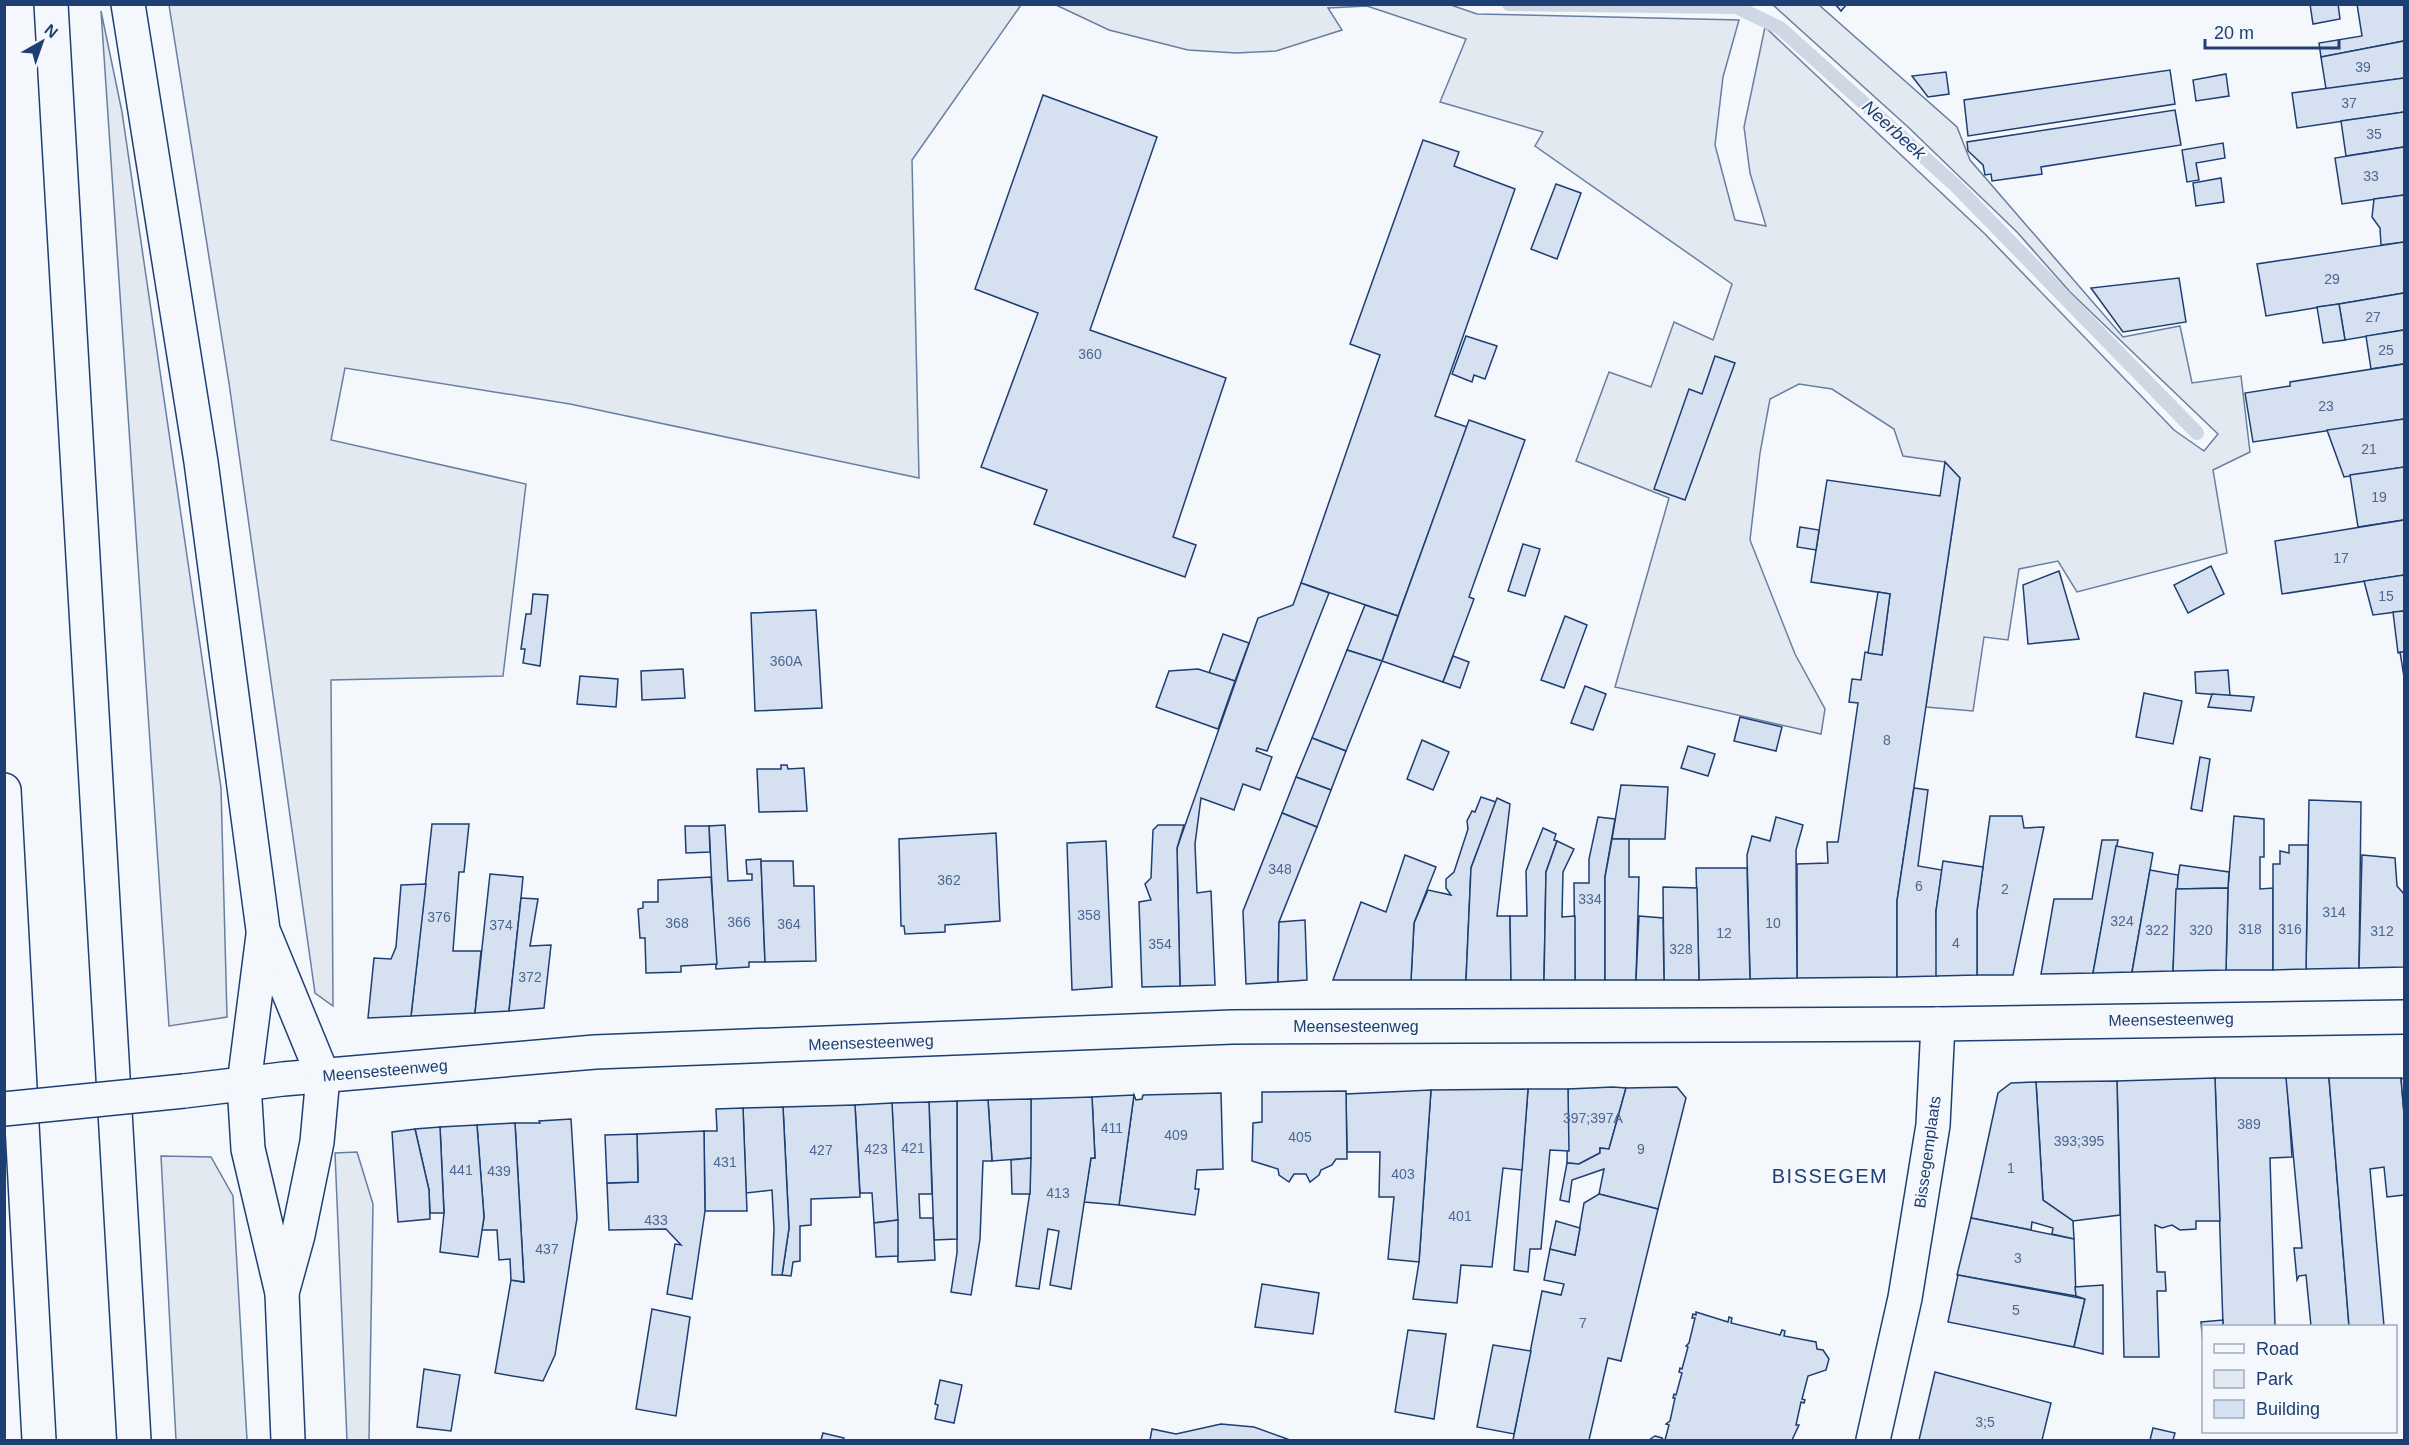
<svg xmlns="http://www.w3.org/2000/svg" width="2409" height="1445" font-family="Helvetica,sans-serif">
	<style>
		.green { fill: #e3e9f0; stroke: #687fa3; stroke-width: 1.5 }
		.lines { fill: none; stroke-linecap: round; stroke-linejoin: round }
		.stream { stroke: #cfd7e4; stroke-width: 14 }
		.building { fill: #d5e0f0; stroke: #1d3f73; stroke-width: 1.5 }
		.tertiary-casing { stroke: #1d3f73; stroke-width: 36 }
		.primary-casing { stroke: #1d3f73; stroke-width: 36 }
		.motorway-casing { stroke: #1d3f73; stroke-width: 36 }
		.tertiary { stroke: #f4f7fb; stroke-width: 33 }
		.primary { stroke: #f4f7fb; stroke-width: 33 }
		.motorway { stroke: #f4f7fb; stroke-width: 33 }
		.primary-bridge-casing { stroke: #1d3f73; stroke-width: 36; stroke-linecap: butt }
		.primary-bridge { stroke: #f4f7fb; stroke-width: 33 }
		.labels { text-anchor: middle; stroke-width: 4.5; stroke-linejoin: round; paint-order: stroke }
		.number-label { font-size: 14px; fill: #4b6792 }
		.street-label { font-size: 16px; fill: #1d3f73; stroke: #f4f7fb }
		.water-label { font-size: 18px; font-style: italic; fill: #1d3f73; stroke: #f4f7fb }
		.quarter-label { font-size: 20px; letter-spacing: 1.5px; fill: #1d3f73; stroke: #f4f7fb }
	</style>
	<rect width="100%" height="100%" fill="#f4f7fb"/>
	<g class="green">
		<polygon points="1448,4 1477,14 1739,20 1723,77 1715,145 1735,220 1766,226 1750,173 1744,127 1765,27 1985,234 2174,430 2204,451 2218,434 2070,292 2017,232 1908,127 1773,5 1819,5 1957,127 1970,160 2123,337 2180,326 2192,383 2241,376 2250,452 2213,470 2227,553 2077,592 2058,561 2019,569 2008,640 1984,637 1973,711 1926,707 1960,478 1945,462 1903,456 1894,429 1832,389 1799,384 1770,399 1760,453 1750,540 1795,654 1825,709 1821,734 1615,687 1669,498 1576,461 1609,372 1651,387 1674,322 1713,340 1732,284 1535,146 1543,132 1440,102 1466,39 1367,6 1328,8 1342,30 1276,51 1236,53 1188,50 1109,30 1056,5"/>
		<polygon points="169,5 1021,5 912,160 919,478 570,404 345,368 331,440 526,484 503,676 331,680 333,1006 315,993 229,383"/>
		<polygon points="101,11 122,112 221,788 227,1017 169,1026"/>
		<polygon points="357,1152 373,1204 369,1440 347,1440 335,1153"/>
		<polygon points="161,1156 211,1157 233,1196 247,1440 176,1440"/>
	</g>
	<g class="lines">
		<polyline class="stream" points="1509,4 1736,7 1780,28 1955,185 2197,433"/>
	</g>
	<g class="building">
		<polygon points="1835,4 1847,4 1841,11"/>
		<polygon points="2310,4 2338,4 2340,19 2313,24"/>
		<polygon points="2357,4 2404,4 2404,41 2321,57 2319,43 2362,36"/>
		<polygon points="2404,41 2404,78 2326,89 2321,57"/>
		<polygon points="2170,70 2175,104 1968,136 1964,100"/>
		<polygon points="1946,72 1949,94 1928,97 1912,76"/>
		<polygon points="2226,74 2229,96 2196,101 2193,80"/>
		<polygon points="2404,78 2404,112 2297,128 2292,93"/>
		<polygon points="1043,95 1157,137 1090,330 1226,378 1173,537 1196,545 1185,577 1034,524 1047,490 981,467 1038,313 975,289"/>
		<polygon points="2175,110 2181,145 2041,167 2042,174 1992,181 1991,174 1985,175 1983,165 1968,151 1967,142"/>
		<polygon points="2404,112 2404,147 2346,156 2341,121"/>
		<polygon points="1423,140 1459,152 1454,166 1515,189 1435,416 1467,427 1398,616 1301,583 1380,355 1350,344"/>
		<polygon points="2223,143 2225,158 2196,163 2199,180 2187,182 2182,150"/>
		<polygon points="2404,147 2404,195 2342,204 2335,158"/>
		<polygon points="2221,178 2224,202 2196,206 2193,183"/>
		<polygon points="1556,184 1581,193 1557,259 1531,249"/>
		<polygon points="2404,195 2404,242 2381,245 2380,228 2372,217 2374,199"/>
		<polygon points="2404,242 2404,293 2266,316 2257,264"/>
		<polygon points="2179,278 2186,322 2123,332 2091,288"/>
		<polygon points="2404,293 2404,330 2345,340 2339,304"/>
		<polygon points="2339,304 2345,340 2323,343 2317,307"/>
		<polygon points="2404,330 2404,364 2371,369 2366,336"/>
		<polygon points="1466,336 1497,346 1485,379 1474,375 1472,382 1452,374"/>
		<polygon points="1715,356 1735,363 1685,500 1654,489 1689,389 1702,394"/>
		<polygon points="2404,364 2404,419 2253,442 2245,393 2290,386 2290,382"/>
		<polygon points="2404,419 2404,467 2344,477 2327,430"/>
		<polygon points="1469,420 1525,440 1469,597 1474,599 1443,682 1382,661"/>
		<polygon points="1945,462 1960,478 1897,901 1897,977 1797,978 1797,864 1828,863 1827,842 1838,842 1858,703 1849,702 1852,679 1861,680 1865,652 1882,655 1890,594 1811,582 1827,480 1940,496"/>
		<polygon points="2404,467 2404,520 2358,527 2350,475"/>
		<polygon points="2404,520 2404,575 2282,594 2275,541"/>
		<polygon points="1800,527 1819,530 1816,550 1797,547"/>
		<polygon points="1523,544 1540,549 1525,596 1508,591"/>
		<polygon points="2211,566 2224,594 2188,613 2174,585"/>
		<polygon points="2059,571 2079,639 2028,644 2023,585"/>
		<polygon points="2404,575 2404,611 2373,615 2364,581"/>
		<polygon points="1301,583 1329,593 1267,751 1257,748 1256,751 1272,757 1260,790 1243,784 1234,810 1201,798 1195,844 1197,893 1211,891 1215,985 1180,986 1177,848 1258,618 1293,605"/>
		<polygon points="1878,592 1890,594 1882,655 1868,653"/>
		<polygon points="533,594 548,595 540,666 523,663 525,649 521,649 526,614 531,614"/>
		<polygon points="1365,605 1398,616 1382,661 1347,650"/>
		<polygon points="816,610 822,708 755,711 751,613"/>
		<polygon points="2404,611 2404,652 2398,653 2393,612"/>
		<polygon points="1565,616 1587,625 1564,688 1541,680"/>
		<polygon points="1223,634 1249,643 1235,681 1209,673"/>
		<polygon points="1347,650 1382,661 1346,751 1312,738"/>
		<polygon points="2400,652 2404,652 2404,677"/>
		<polygon points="1453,656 1469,662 1460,688 1443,682"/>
		<polygon points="683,669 685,698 642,700 641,671"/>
		<polygon points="1198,669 1235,681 1218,729 1156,707 1169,671"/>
		<polygon points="2228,670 2230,696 2196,693 2195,672"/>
		<polygon points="580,676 618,679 616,707 577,704"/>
		<polygon points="1585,686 1606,694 1593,730 1571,723"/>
		<polygon points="2144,693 2182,701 2173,744 2136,737"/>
		<polygon points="2212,694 2254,697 2251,711 2208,707"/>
		<polygon points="1740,717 1782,727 1776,751 1734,741"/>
		<polygon points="1312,738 1346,751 1331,790 1296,777"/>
		<polygon points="1422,740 1449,752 1433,790 1407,779"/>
		<polygon points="1688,746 1715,754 1708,776 1681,768"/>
		<polygon points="2200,757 2210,759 2202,811 2191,809"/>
		<polygon points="781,765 787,765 788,769 804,768 807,811 759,812 757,769 781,769"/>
		<polygon points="1296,777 1331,790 1317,827 1282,813"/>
		<polygon points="1621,785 1668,787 1665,839 1612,839"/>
		<polygon points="1914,788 1928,790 1918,866 1942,870 1936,911 1937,976 1897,977 1897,901"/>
		<polygon points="1481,797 1496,802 1471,868 1466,980 1411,980 1414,923 1428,890 1451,895 1446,888 1446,879 1454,872 1468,829 1467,821 1472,811 1475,812"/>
		<polygon points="1497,798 1510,804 1497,916 1510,916 1511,980 1466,980 1471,868"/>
		<polygon points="2309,800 2361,802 2359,968 2306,969"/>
		<polygon points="1282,813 1317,827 1279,922 1278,982 1246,984 1243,911"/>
		<polygon points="1990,816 2022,816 2024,828 2044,827 2013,975 1977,975 1977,911"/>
		<polygon points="2234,816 2264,819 2264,857 2260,857 2260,889 2273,888 2273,970 2226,970 2228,888"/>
		<polygon points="1598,817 1615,819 1605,877 1605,980 1575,980 1574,883 1589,883 1589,859"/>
		<polygon points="1776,817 1803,825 1796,850 1797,978 1750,979 1747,855 1752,836 1770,841"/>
		<polygon points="432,824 469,824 464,872 459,872 453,951 481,951 475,1013 411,1016"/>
		<polygon points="725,825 728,881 752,880 752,874 747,874 746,860 761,859 765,962 749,962 749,967 716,969 709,826"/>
		<polygon points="1158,825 1184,825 1177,848 1180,986 1142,987 1139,902 1151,900 1145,884 1151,878 1153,830"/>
		<polygon points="685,826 709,826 710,852 686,853"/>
		<polygon points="1543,828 1556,834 1554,840 1557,841 1546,872 1544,980 1511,980 1510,916 1527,916 1526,871"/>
		<polygon points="996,833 1000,921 945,925 945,932 905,934 904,926 901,926 899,839"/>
		<polygon points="1612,839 1629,839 1629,877 1639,877 1636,980 1605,980 1605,877"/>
		<polygon points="2102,840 2118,840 2093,973 2041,974 2054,899 2092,899"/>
		<polygon points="1106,841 1112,987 1072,990 1067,843"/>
		<polygon points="1557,841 1574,849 1563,872 1562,917 1575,916 1575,980 1544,980 1546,872"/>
		<polygon points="2289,845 2308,845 2306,969 2273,970 2273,864 2280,864 2280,851 2289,853"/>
		<polygon points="2116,846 2153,853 2132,972 2093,973"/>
		<polygon points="1405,855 1436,867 1414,923 1411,980 1333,980 1361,902 1386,912"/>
		<polygon points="2362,855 2395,858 2397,886 2404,894 2404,967 2359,968"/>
		<polygon points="761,861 793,861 794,886 814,886 816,961 765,962"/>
		<polygon points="1943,861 1983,867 1977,911 1977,975 1936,976 1936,911"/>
		<polygon points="2180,865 2229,872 2228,888 2176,889"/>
		<polygon points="1696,868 1747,868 1750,979 1699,980"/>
		<polygon points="2150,870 2178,875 2173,971 2132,972"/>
		<polygon points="490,874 523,877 521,898 509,1011 475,1013"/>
		<polygon points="711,877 717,964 681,966 681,972 646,973 645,938 640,938 638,909 643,908 643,902 658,902 658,880"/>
		<polygon points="426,884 411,1016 368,1018 374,958 391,959 396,947 401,885"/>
		<polygon points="1663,887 1697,888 1699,980 1664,980"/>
		<polygon points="2228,888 2226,970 2173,971 2176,889"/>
		<polygon points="521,898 538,899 530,946 551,945 544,1008 509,1011"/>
		<polygon points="1639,916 1663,918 1664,980 1636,980"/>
		<polygon points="1305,920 1307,980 1278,982 1279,922"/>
		<polygon points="2215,1078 2286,1078 2287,1081 2292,1157 2270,1158 2275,1326 2223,1326"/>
		<polygon points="2215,1078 2220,1221 2196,1221 2196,1229 2180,1230 2172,1225 2162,1228 2155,1225 2157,1272 2165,1272 2166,1291 2157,1291 2159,1357 2124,1357 2117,1081"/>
		<polygon points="2286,1078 2329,1078 2349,1326 2311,1326 2306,1275 2299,1276 2297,1280 2294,1248 2302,1248"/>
		<polygon points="2329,1078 2401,1078 2404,1114 2404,1195 2387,1197 2384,1167 2370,1169 2384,1326 2349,1326"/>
		<polygon points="2401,1078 2404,1079 2404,1114"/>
		<polygon points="2117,1081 2120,1215 2073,1221 2043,1200 2036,1082"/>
		<polygon points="2036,1082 2043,1200 2073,1221 2074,1239 2052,1234 2053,1228 2032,1222 2031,1230 1971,1218 1998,1093 2011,1083"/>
		<polygon points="1613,1087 1626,1088 1609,1149 1600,1148 1600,1153 1579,1164 1567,1163 1568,1089"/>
		<polygon points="1626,1088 1677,1087 1686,1098 1658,1209 1599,1194 1604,1169 1572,1180 1569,1202 1560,1200 1567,1163 1579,1164 1600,1153 1600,1148 1609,1149"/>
		<polygon points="1528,1089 1568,1089 1569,1151 1550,1150 1541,1249 1530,1249 1528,1272 1514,1270"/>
		<polygon points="1528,1089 1522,1170 1503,1168 1492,1267 1461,1265 1457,1303 1413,1299 1419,1262 1431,1090"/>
		<polygon points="1431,1090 1419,1262 1388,1259 1394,1197 1379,1197 1380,1152 1347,1152 1346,1094"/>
		<polygon points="1346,1091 1347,1159 1336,1159 1332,1165 1321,1170 1319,1175 1310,1182 1306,1174 1294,1174 1289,1182 1279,1175 1278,1169 1252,1161 1253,1123 1262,1122 1262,1092"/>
		<polygon points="1221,1093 1223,1169 1197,1170 1195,1189 1199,1189 1195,1215 1119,1205 1134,1095 1136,1100 1142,1099 1143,1095"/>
		<polygon points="1134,1095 1119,1205 1084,1202 1091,1158 1095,1158 1092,1097"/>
		<polygon points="1092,1097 1095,1158 1091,1158 1071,1289 1050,1285 1059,1231 1048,1229 1039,1289 1016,1286 1030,1191 1031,1099"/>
		<polygon points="1031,1099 1031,1158 992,1161 988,1100"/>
		<polygon points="988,1100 992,1161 983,1161 980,1239 971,1295 951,1292 957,1253 957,1101"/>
		<polygon points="957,1101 957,1239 934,1240 929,1102"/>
		<polygon points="929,1102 932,1194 919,1194 920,1218 933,1218 935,1260 898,1262 892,1103"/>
		<polygon points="892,1103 898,1220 874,1223 872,1193 860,1193 855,1105"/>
		<polygon points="855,1105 860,1197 811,1199 811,1225 800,1226 800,1261 793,1262 791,1276 782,1275 789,1228 783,1107"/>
		<polygon points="783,1107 789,1228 782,1275 772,1275 774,1229 772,1190 746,1193 743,1108"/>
		<polygon points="743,1108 747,1211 705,1211 704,1131 717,1131 716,1109"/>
		<polygon points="571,1119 577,1218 555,1355 543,1381 495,1373 511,1280 524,1282 515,1123 540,1123 539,1121"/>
		<polygon points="515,1123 524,1282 511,1280 510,1259 499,1260 497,1230 482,1230 484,1217 477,1125"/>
		<polygon points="477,1125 484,1217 478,1257 440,1252 444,1213 440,1127"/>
		<polygon points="440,1127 444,1213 430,1213 429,1190 415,1129"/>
		<polygon points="415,1129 429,1190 430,1219 398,1222 392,1132"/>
		<polygon points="704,1131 705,1211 692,1299 667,1294 675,1244 681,1245 666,1229 609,1230 607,1183 638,1182 637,1134"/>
		<polygon points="637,1134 638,1182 607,1183 605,1135"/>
		<polygon points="1031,1158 1030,1194 1012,1194 1011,1160"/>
		<polygon points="1599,1194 1658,1209 1621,1361 1608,1358 1589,1440 1513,1440 1542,1291 1561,1295 1564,1284 1544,1280 1550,1249 1575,1255 1584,1203"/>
		<polygon points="1971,1218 2074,1239 2076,1296 1957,1275"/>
		<polygon points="898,1220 898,1256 876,1257 874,1223"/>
		<polygon points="1556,1221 1580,1228 1575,1255 1550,1249"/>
		<polygon points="1958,1275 2085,1299 2074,1347 1948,1322"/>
		<polygon points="1262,1284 1319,1293 1313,1334 1255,1327"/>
		<polygon points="2103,1285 2103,1354 2074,1347 2085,1299 2076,1296 2075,1287"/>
		<polygon points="652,1309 690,1317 676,1416 636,1409"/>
		<polygon points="1696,1312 1728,1322 1729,1317 1732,1318 1731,1323 1780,1335 1782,1330 1785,1331 1784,1336 1816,1342 1817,1349 1823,1350 1829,1359 1826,1370 1808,1376 1802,1399 1805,1400 1804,1403 1801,1402 1796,1425 1799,1425 1792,1440 1665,1440 1669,1425 1666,1424 1670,1421 1675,1398 1673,1398 1674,1394 1676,1395 1682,1373 1679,1372 1680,1368 1682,1369 1688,1347 1686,1346 1689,1343 1695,1318 1692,1318 1693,1314 1696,1315"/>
		<polygon points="2223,1320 2223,1326 2204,1326 2203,1344 2201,1322"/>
		<polygon points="1408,1330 1446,1334 1434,1419 1395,1412"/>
		<polygon points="1493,1345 1531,1351 1514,1434 1477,1427"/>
		<polygon points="424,1369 460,1375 451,1431 417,1427"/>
		<polygon points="1935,1372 2051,1403 2042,1440 1919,1440"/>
		<polygon points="940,1380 962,1385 954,1423 935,1419 938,1405 935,1404"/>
		<polygon points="1221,1424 1254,1427 1290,1440 1150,1440 1152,1429 1176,1434"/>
		<polygon points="2153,1428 2175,1433 2173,1440 2150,1440"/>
		<polygon points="823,1433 844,1438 843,1440 821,1440"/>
		<polygon points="1655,1436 1662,1438 1663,1440 1649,1440"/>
	</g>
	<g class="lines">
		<g class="tertiary-casing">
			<polyline id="tertiary" points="1873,1440 1905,1298 1933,1125 1938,1024"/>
		</g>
		<g class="primary-casing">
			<polyline id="primary" points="184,1091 283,1079 595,1052 1232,1027 1938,1024 2404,1017"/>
		</g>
		<g class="motorway-casing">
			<g id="motorway">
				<polyline points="51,4 134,1440"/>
				<polyline points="128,4 201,462 263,930 323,1076 317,1142 298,1235 282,1293"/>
				<polyline points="4,790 39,1440"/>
				<polyline points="263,935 244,1084 248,1149 282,1293 288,1440"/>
			</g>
		</g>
		<use href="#tertiary" class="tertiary"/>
		<use href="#primary" class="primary"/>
		<use href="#motorway" class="motorway"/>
		<g class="primary-bridge-casing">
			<polyline id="primary-bridge" points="4,1109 184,1091"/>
		</g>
		<use href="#primary-bridge" class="primary-bridge"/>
	</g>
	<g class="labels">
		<g class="number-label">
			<text x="2363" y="72">39</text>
			<text x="2349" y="108">37</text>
			<text x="2374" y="139">35</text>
			<text x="2371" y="181">33</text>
			<text x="2332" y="284">29</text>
			<text x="2373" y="322">27</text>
			<text x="2386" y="355">25</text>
			<text x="1090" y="359">360</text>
			<text x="2326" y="411">23</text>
			<text x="2369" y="454">21</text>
			<text x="2379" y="502">19</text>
			<text x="2341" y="563">17</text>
			<text x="2386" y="601">15</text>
			<text x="786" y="666">360A</text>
			<text x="1887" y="745">8</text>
			<text x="1280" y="874">348</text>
			<text x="949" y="885">362</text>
			<text x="1919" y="891">6</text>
			<text x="2005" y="894">2</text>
			<text x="1590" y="904">334</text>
			<text x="2334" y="917">314</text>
			<text x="1089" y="920">358</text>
			<text x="439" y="922">376</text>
			<text x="2122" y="926">324</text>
			<text x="739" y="927">366</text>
			<text x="677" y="928">368</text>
			<text x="1773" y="928">10</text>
			<text x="789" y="929">364</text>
			<text x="501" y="930">374</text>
			<text x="2250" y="934">318</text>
			<text x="2290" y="934">316</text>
			<text x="2157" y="935">322</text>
			<text x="2201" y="935">320</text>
			<text x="2382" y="936">312</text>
			<text x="1724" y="938">12</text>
			<text x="1956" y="948">4</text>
			<text x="1160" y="949">354</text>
			<text x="1681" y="954">328</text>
			<text x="530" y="982">372</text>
			<text x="1593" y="1123">397;397A</text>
			<text x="2249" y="1129">389</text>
			<text x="1112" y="1133">411</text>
			<text x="1176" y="1140">409</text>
			<text x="1300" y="1142">405</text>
			<text x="2079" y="1146">393;395</text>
			<text x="913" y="1153">421</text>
			<text x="876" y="1154">423</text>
			<text x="1641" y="1154">9</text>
			<text x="821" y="1155">427</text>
			<text x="725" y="1167">431</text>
			<text x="2011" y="1173">1</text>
			<text x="461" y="1175">441</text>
			<text x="499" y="1176">439</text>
			<text x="1403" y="1179">403</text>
			<text x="1058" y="1198">413</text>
			<text x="1460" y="1221">401</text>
			<text x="656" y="1225">433</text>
			<text x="547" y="1254">437</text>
			<text x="2018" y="1263">3</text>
			<text x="2016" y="1315">5</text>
			<text x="1583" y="1328">7</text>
			<text x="1985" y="1427">3;5</text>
		</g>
		<g class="street-label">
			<text transform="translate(2171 1019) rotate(-1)" y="6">Meensesteenweg</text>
			<text x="1356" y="1032">Meensesteenweg</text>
			<text transform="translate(871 1042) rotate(-2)" y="6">Meensesteenweg</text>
			<text transform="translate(385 1070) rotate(-5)" y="6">Meensesteenweg</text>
			<text transform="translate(1927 1152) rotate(-82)" y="6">Bissegemplaats</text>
		</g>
		<g class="water-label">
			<text transform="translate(1894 130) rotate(42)" y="6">Neerbeek</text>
		</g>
		<g class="quarter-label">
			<text x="1830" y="1183">BISSEGEM</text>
		</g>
	</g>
	<rect width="2409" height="1445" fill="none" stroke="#1d3f73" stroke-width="12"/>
	<rect x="2202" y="1325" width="195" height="108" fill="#f4f7fb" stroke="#9eadc5" stroke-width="1.5"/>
	<rect x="2214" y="1344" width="30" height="9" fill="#f4f7fb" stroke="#9eadc5" stroke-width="1.5"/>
	<text x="2256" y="1355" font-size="18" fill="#1d3f73">Road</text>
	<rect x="2214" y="1370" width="30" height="18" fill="#e3e9f0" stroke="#9eadc5" stroke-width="1.5"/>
	<text x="2256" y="1385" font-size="18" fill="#1d3f73">Park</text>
	<rect x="2214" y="1400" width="30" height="18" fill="#d5e0f0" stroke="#9eadc5" stroke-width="1.5"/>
	<text x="2256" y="1415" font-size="18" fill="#1d3f73">Building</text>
	<g transform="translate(42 42) rotate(40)" stroke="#f4f7fb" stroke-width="4.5" paint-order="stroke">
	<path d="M0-4.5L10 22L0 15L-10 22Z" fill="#1d3f73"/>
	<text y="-9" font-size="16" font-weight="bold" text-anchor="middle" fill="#1d3f73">N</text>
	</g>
	<path d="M2205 39v9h134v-9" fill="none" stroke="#1d3f73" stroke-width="3"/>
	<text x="2214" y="39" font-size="18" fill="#1d3f73" stroke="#f4f7fb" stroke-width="4.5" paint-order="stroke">20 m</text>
</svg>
